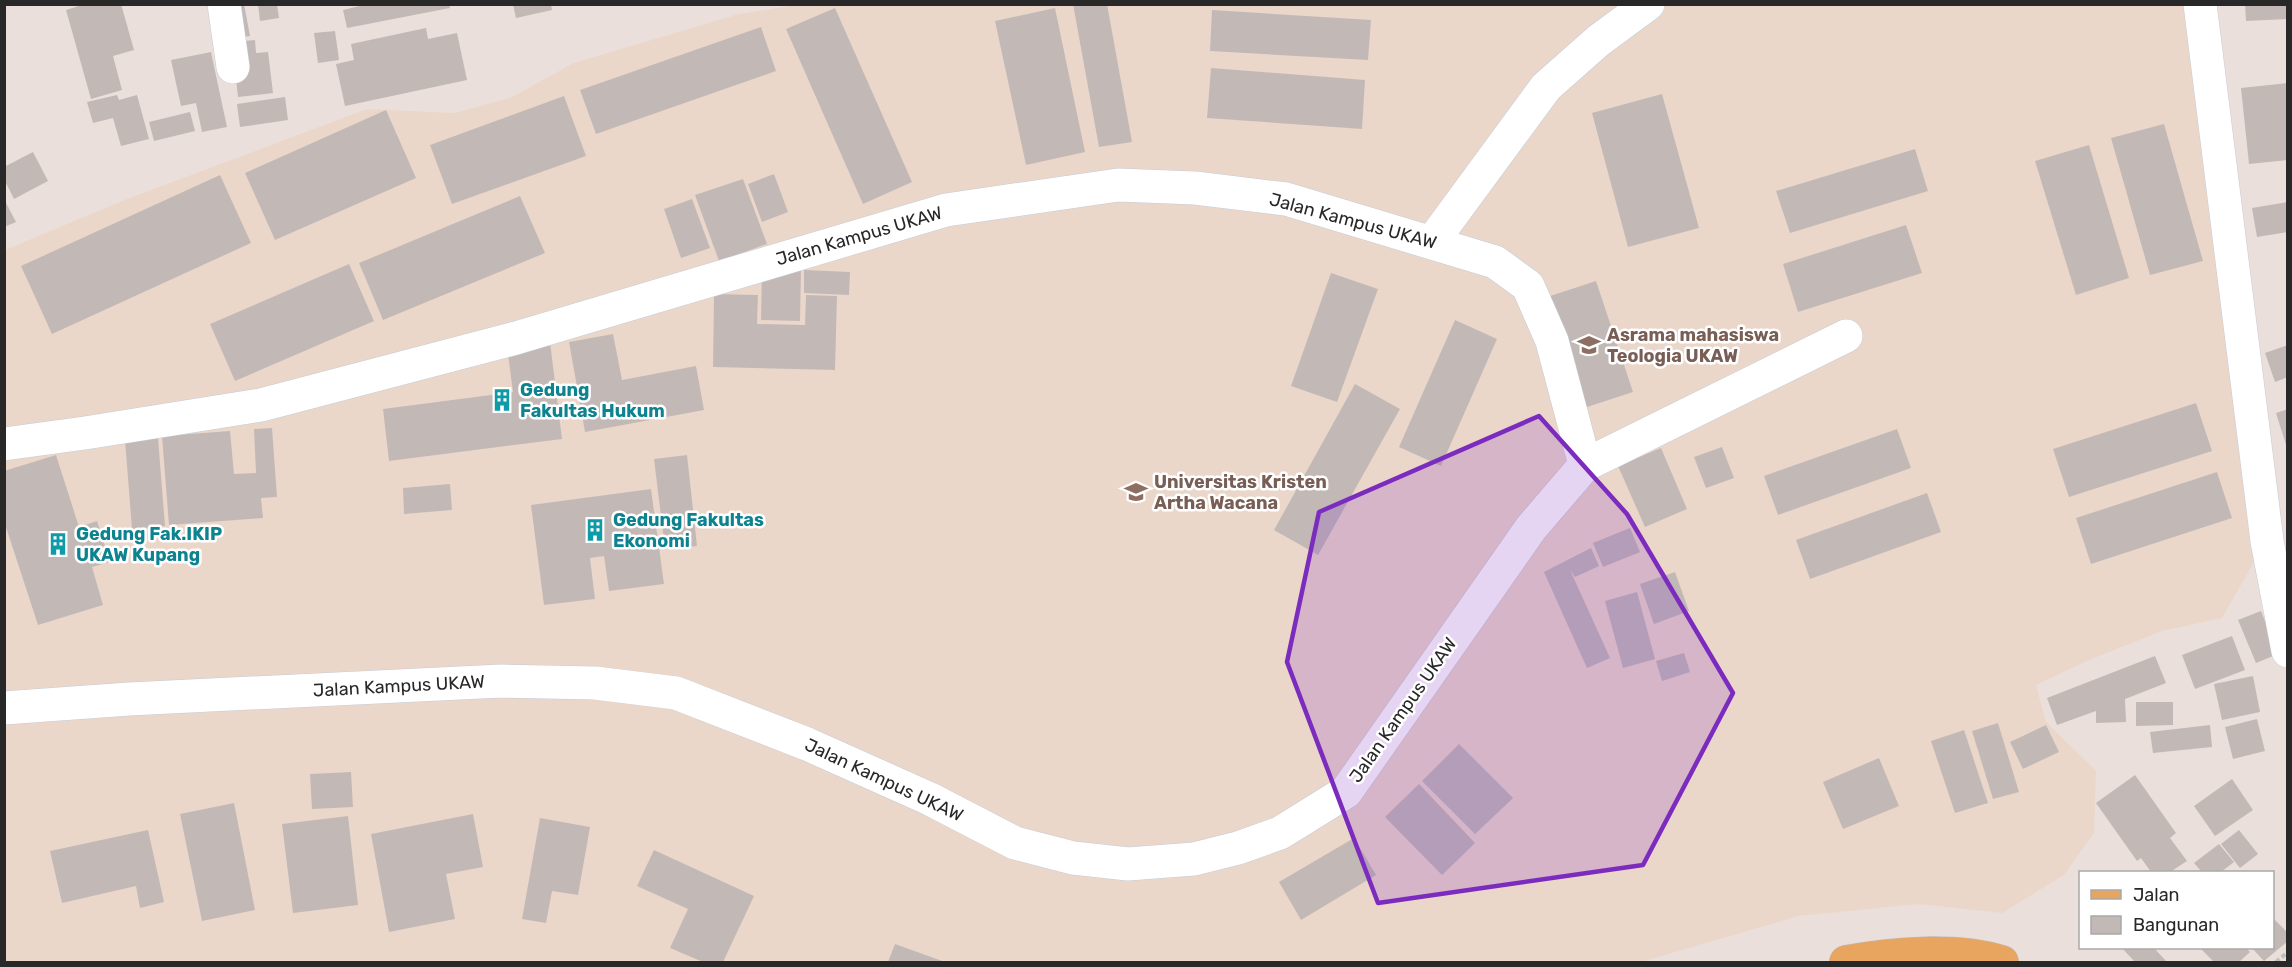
<svg xmlns="http://www.w3.org/2000/svg" width="2292" height="967" font-family="Rubik,sans-serif">
	<style>
		.education { fill: #ebd7ca }
		.building { fill: #c2b9b7 }
		.lines { fill: none; stroke-linecap: round; stroke-linejoin: round }
		.minor-casing { stroke: #c5ccd5; stroke-width: 34 }
		.major-casing { stroke: #bebebe; stroke-width: 34 }
		.path { stroke: #bebebe; stroke-width: 4; stroke-dasharray: 4.5 3; stroke-linecap: butt }
		.minor { stroke: #fff; stroke-width: 33 }
		.major { stroke: #e8a560; stroke-width: 33 }
		.marked { fill: #7b2cbf; fill-opacity: 0.2; stroke: #7b2cbf; stroke-width: 4.5; stroke-linejoin: round }
		.labels { text-anchor: middle; stroke-width: 5; stroke-linejoin: round; paint-order: stroke }
		.street-label { font-size: 18px; fill: #282828; stroke: #fff }
		.education-label { font-size: 18px; font-weight: bold; fill: #785e54; stroke: #fff; text-anchor: start }
		.culture-label { font-size: 18px; font-weight: bold; fill: #0d838f; stroke: #fff; text-anchor: start }
	</style>
	<rect width="100%" height="100%" fill="#eadfda"/>
	<polygon class="education" points="797,5 2191,5 2267,539 2222,618 2162,631 2089,660 2036,685 2046,722 2096,771 2094,833 2064,875 2002,913 1919,904 1799,916 1641,962 5,962 5,250 127,199 367,109 454,113 510,98 574,63 739,14"/>
	<g class="building">
		<polygon points="85,4 121,4 134,50 113,56 122,90 91,99 66,10"/>
		<polygon points="239,4 244,4 250,36 231,39"/>
		<polygon points="258,4 277,4 279,18 260,21"/>
		<polygon points="368,4 449,4 450,8 347,28 343,10"/>
		<polygon points="513,4 551,4 552,10 516,18"/>
		<polygon points="1073,4 1107,4 1132,142 1099,147"/>
		<polygon points="2245,4 2288,4 2288,19 2246,21"/>
		<polygon points="835,8 912,182 863,204 786,29"/>
		<polygon points="1055,8 1085,152 1026,165 995,21"/>
		<polygon points="1212,10 1371,20 1368,60 1210,51"/>
		<polygon points="761,27 776,71 596,134 580,90"/>
		<polygon points="426,28 428,39 457,33 467,80 345,106 336,64 354,60 351,44"/>
		<polygon points="335,31 339,60 318,63 314,33"/>
		<polygon points="255,40 256,53 268,52 273,93 238,97 232,42"/>
		<polygon points="211,52 227,127 202,132 196,103 181,106 171,60"/>
		<polygon points="1211,68 1365,80 1362,129 1207,118"/>
		<polygon points="2288,83 2288,160 2249,164 2241,88"/>
		<polygon points="1662,94 1699,228 1628,247 1592,113"/>
		<polygon points="117,95 119,100 137,95 149,139 121,146 113,118 93,123 87,102"/>
		<polygon points="564,96 586,156 452,204 430,145"/>
		<polygon points="285,97 288,120 240,127 237,104"/>
		<polygon points="386,110 416,178 275,240 245,173"/>
		<polygon points="190,112 195,131 154,141 149,122"/>
		<polygon points="2164,124 2203,261 2150,275 2111,138"/>
		<polygon points="2089,145 2129,278 2076,295 2035,161"/>
		<polygon points="1915,149 1928,191 1790,233 1776,191"/>
		<polygon points="33,152 48,181 14,199 4,179 4,167"/>
		<polygon points="774,174 788,212 762,222 748,184"/>
		<polygon points="220,175 251,243 52,334 21,266"/>
		<polygon points="743,179 767,244 719,261 695,195"/>
		<polygon points="520,196 545,253 383,320 359,263"/>
		<polygon points="4,199 16,222 4,227"/>
		<polygon points="692,199 710,248 681,258 664,209"/>
		<polygon points="2288,202 2288,232 2257,237 2252,208"/>
		<polygon points="1906,225 1922,273 1798,312 1783,264"/>
		<polygon points="349,264 374,321 235,381 210,324"/>
		<polygon points="762,269 801,270 800,321 761,320"/>
		<polygon points="804,270 850,272 849,295 804,293"/>
		<polygon points="1331,273 1378,289 1337,402 1291,386"/>
		<polygon points="1596,281 1633,392 1581,409 1544,298"/>
		<polygon points="714,294 758,295 757,324 805,325 806,295 837,296 835,370 713,367"/>
		<polygon points="1455,320 1497,339 1441,466 1399,447"/>
		<polygon points="613,334 622,380 696,366 704,410 585,432 569,342"/>
		<polygon points="550,342 562,439 389,461 383,409 513,392 507,347"/>
		<polygon points="2288,345 2288,377 2275,382 2265,353"/>
		<polygon points="1355,384 1400,409 1318,555 1274,530"/>
		<polygon points="2196,403 2212,451 2069,497 2053,449"/>
		<polygon points="2288,409 2288,448 2287,448 2276,413"/>
		<polygon points="272,428 277,497 261,498 263,518 169,525 162,436 230,431 234,474 256,473 254,429"/>
		<polygon points="1897,429 1911,468 1778,515 1764,476"/>
		<polygon points="158,438 165,526 132,529 125,440"/>
		<polygon points="1722,447 1734,478 1706,488 1694,457"/>
		<polygon points="1661,448 1687,509 1645,527 1618,466"/>
		<polygon points="56,455 79,527 97,521 110,562 92,567 103,605 38,625 4,521 4,471"/>
		<polygon points="687,455 697,546 665,549 654,459"/>
		<polygon points="2217,472 2232,518 2091,564 2076,518"/>
		<polygon points="450,484 452,510 404,514 403,488"/>
		<polygon points="651,489 664,584 609,591 604,556 590,558 595,599 544,605 531,505"/>
		<polygon points="1927,493 1941,532 1810,579 1796,540"/>
		<polygon points="1630,528 1640,552 1603,567 1593,543"/>
		<polygon points="1591,548 1599,566 1575,577 1570,570 1610,658 1587,668 1544,572"/>
		<polygon points="1675,572 1689,611 1654,624 1640,584"/>
		<polygon points="1637,592 1655,659 1623,668 1605,601"/>
		<polygon points="2261,611 2278,654 2256,663 2238,620"/>
		<polygon points="2232,636 2245,670 2195,689 2182,655"/>
		<polygon points="1684,653 1690,672 1662,681 1656,661"/>
		<polygon points="2155,656 2166,683 2125,699 2126,722 2096,723 2096,711 2057,725 2047,698"/>
		<polygon points="2253,676 2260,712 2222,720 2214,684"/>
		<polygon points="2136,702 2173,702 2173,725 2136,726"/>
		<polygon points="2257,719 2265,751 2233,759 2225,727"/>
		<polygon points="1998,723 2019,792 1993,799 1972,731"/>
		<polygon points="2046,725 2059,752 2023,769 2010,742"/>
		<polygon points="2210,725 2212,747 2153,753 2150,732"/>
		<polygon points="1964,730 1988,803 1955,813 1931,741"/>
		<polygon points="1459,744 1513,798 1475,834 1422,781"/>
		<polygon points="1879,758 1899,806 1843,829 1823,782"/>
		<polygon points="351,772 353,807 312,809 310,774"/>
		<polygon points="2135,775 2176,833 2170,838 2187,861 2170,872 2151,872 2141,858 2137,861 2096,803"/>
		<polygon points="2232,779 2253,810 2215,836 2194,806"/>
		<polygon points="1419,784 1475,843 1442,875 1385,817"/>
		<polygon points="234,803 255,910 202,921 180,814"/>
		<polygon points="473,814 483,867 446,874 455,919 389,932 371,834"/>
		<polygon points="348,816 358,905 293,913 282,824"/>
		<polygon points="540,818 590,827 578,895 552,891 546,923 522,919"/>
		<polygon points="148,830 164,902 140,908 136,886 62,903 50,851"/>
		<polygon points="2239,830 2258,854 2240,868 2221,844"/>
		<polygon points="1354,838 1376,875 1301,920 1279,882"/>
		<polygon points="2219,844 2234,862 2221,872 2202,872 2194,863"/>
		<polygon points="654,850 754,896 723,962 703,962 670,948 688,909 637,886"/>
		<polygon points="2272,917 2288,933 2288,941 2264,961 2252,948 2272,948"/>
		<polygon points="895,944 945,962 888,962"/>
		<polygon points="2122,948 2154,948 2167,962 2135,962"/>
		<polygon points="2200,948 2246,948 2250,952 2239,962 2214,962"/>
	</g>
	<g class="lines">
		<g class="minor-casing">
			<g id="minor">
				<polyline points="224,4 233,67"/>
				<polyline points="2200,4 2267,541 2288,651"/>
				<polyline points="1432,242 1546,87 1598,41 1648,4"/>
				<polyline points="4,444 85,433 261,405 516,338 946,210 1118,185 1195,188 1286,199 1495,262 1528,286 1552,341 1585,465"/>
				<polyline points="4,708 129,699 501,681 595,683 676,693 807,744 930,799 1015,843 1073,858 1128,864 1194,859 1238,848 1280,833 1346,792 1531,528 1585,465 1846,336"/>
			</g>
		</g>
		<g class="major-casing">
			<path id="major" d="M1846,962C1893,953 1956,948 2002,962"/>
		</g>
		<polyline class="path" points="2276,962 2288,952"/>
		<use href="#minor" class="minor"/>
		<use href="#major" class="major"/>
	</g>
	<path class="marked" d="M1539,416L1627,514L1733,693L1643,865L1378,903L1287,662L1319,512Z"/>
	<defs>
		<g id="university-bare" transform="scale(1.8)"><path d="M0-5L7-2L0 1L-7-2ZM-4 1L0 2.5L4 1V4Q0 6-4 4Z" fill="#8d6e63" stroke="#fff" stroke-width="2.5" paint-order="stroke"/></g>
		<g id="building-bare" transform="scale(1.8)"><path d="M-4-6H4V6H1V3H-1V6H-4ZM-2.5-4.3h1.7v1.8h-1.7ZM.8-4.3h1.7v1.8H.8ZM-2.5-1h1.7V.8h-1.7ZM.8-1h1.7V.8H.8Z" fill="#0f9aa8" stroke="#fff" stroke-width="2.5" paint-order="stroke"/></g>
	</defs>
	<g fill-rule="evenodd">
		<use href="#university-bare" x="1589" y="345"/>
		<use href="#building-bare" x="502" y="400"/>
		<use href="#university-bare" x="1136" y="492"/>
		<use href="#building-bare" x="595" y="530"/>
		<use href="#building-bare" x="58" y="544"/>
	</g>
	<g class="labels">
		<g class="street-label">
			<text transform="translate(1353 221) rotate(15)" y="6">Jalan Kampus UKAW</text>
			<text transform="translate(859 236) rotate(-16)" y="6">Jalan Kampus UKAW</text>
			<text transform="translate(399 686) rotate(-3)" y="6">Jalan Kampus UKAW</text>
			<text transform="translate(1403 710) rotate(-55)" y="6">Jalan Kampus UKAW</text>
			<text transform="translate(884 780) rotate(25)" y="6">Jalan Kampus UKAW</text>
		</g>
		<g class="education-label">
			<text x="1607" y="341">Asrama mahasiswa<tspan x="1607" dy="21">Teologia UKAW</tspan></text>
			<text x="1154" y="488">Universitas Kristen<tspan x="1154" dy="21">Artha Wacana</tspan></text>
		</g>
		<g class="culture-label">
			<text x="520" y="396">Gedung<tspan x="520" dy="21">Fakultas Hukum</tspan></text>
			<text x="613" y="526">Gedung Fakultas<tspan x="613" dy="21">Ekonomi</tspan></text>
			<text x="76" y="540">Gedung Fak.IKIP<tspan x="76" dy="21">UKAW Kupang</tspan></text>
		</g>
	</g>
	<rect width="2292" height="967" fill="none" stroke="#282828" stroke-width="12"/>
	<rect x="2079" y="871" width="195" height="78" fill="#ffffff" stroke="#a9a9a9" stroke-width="1.5"/>
	<rect x="2091" y="890" width="30" height="9" fill="#e8a560" stroke="#a9a9a9" stroke-width="1.5"/>
	<text x="2133" y="901" font-size="18" fill="#282828">Jalan</text>
	<rect x="2091" y="916" width="30" height="18" fill="#c2b9b7" stroke="#a9a9a9" stroke-width="1.5"/>
	<text x="2133" y="931" font-size="18" fill="#282828">Bangunan</text>
</svg>
